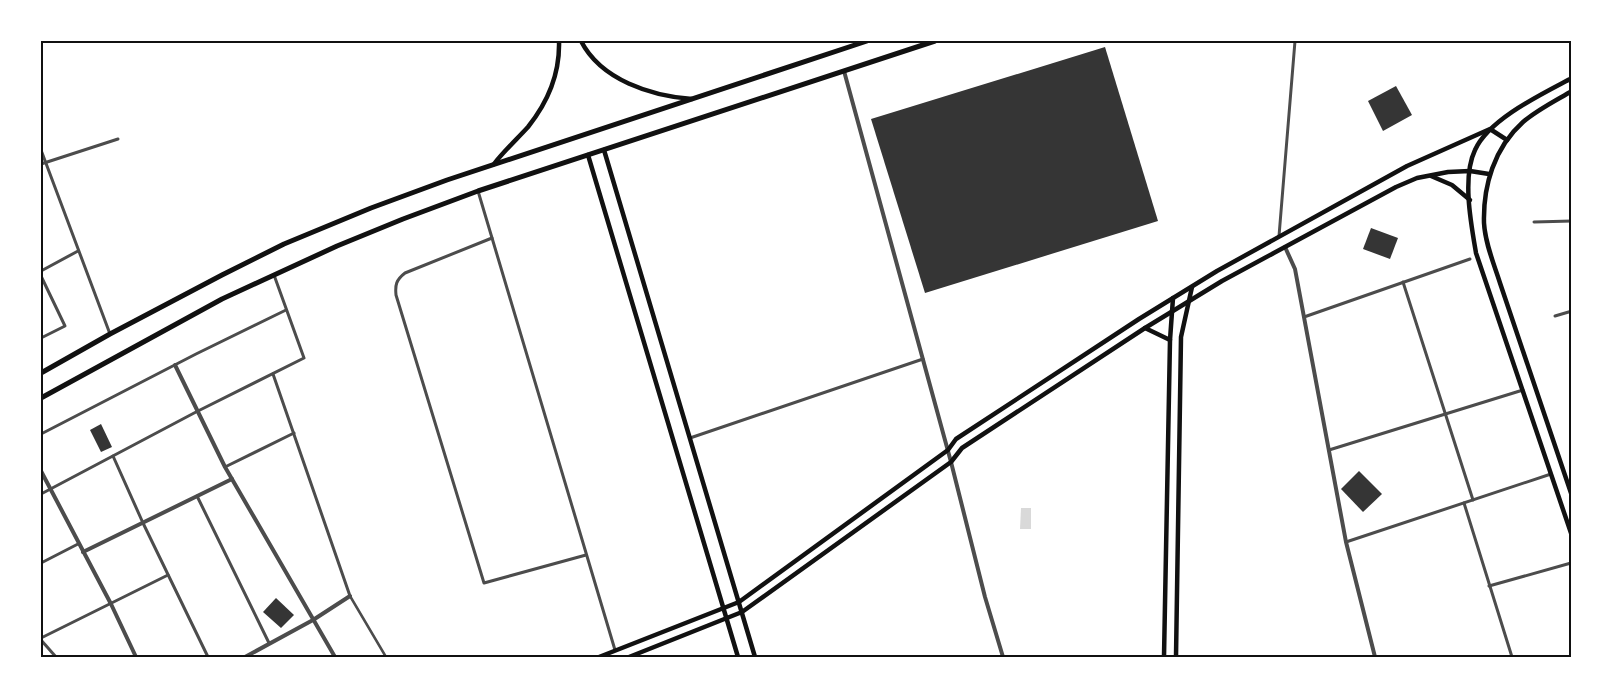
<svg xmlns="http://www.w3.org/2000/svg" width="1613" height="698" font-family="'PT Sans Narrow',sans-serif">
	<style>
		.water { fill: #d9d9d9 }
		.building { fill: #353535 }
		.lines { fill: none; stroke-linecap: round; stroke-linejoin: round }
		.pedestrian { stroke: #4c4c4c; stroke-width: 2.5 }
		.minor { stroke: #4c4c4c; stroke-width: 3 }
		.tertiary { stroke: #4c4c4c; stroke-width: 4 }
		.secondary { stroke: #111; stroke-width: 4.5 }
		.trunk { stroke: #111; stroke-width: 5 }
		.neatline { fill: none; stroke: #111; stroke-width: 2 }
	</style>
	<rect width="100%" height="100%" fill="#fff"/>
	<polygon class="water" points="1021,508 1031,508 1031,529 1020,529"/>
	<g class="building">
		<polygon points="1105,47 1158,221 925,293 871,119"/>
		<polygon points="1396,86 1412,115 1383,131 1368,101"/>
		<polygon points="1371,228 1398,238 1390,259 1363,249"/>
		<polygon points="101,424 112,447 101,452 90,430"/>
		<polygon points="1359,471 1382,494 1363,512 1341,489"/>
		<polygon points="276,598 294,615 281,628 263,612"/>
	</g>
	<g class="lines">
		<polyline class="pedestrian" points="350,596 386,657"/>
		<g class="minor">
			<polyline points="41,150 110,334"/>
			<polyline points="41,164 118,139"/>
			<polyline points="478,191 615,650"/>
			<polyline points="1534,222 1572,221"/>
			<polyline points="1279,236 1295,41"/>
			<path d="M492,238L405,273C396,280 395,285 396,295L484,583L586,555"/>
			<polyline points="41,271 78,251"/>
			<polyline points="41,276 65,326 41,338"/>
			<polyline points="1403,282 1473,500"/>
			<polyline points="1555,316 1572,311"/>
			<polyline points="1304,317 1470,259"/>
			<polyline points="273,374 350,596"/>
			<polyline points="41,434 196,354 286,310"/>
			<polyline points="690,438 923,359"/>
			<polyline points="1329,450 1523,390"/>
			<polyline points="113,456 143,523 208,657"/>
			<polyline points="225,467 294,433"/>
			<polyline points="41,494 196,412 304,358 274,275"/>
			<polyline points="197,496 269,643"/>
			<polyline points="1464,503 1512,657"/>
			<polyline points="1346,542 1551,474"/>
			<polyline points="41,563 78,544"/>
			<polyline points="1489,586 1571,563"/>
			<polyline points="41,638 168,575"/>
			<polyline points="41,640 56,657"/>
		</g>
		<g class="tertiary">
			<polyline points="844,71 951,462 985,597 1003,657"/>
			<polyline points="1285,247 1295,269 1346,542 1375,657"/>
			<polyline points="175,365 225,467 335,657"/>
			<polyline points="41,471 111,604 136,657"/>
			<polyline points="83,552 232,479"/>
			<polyline points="245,657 313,620 350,596"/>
		</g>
		<g class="secondary">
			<path d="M581,41C601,80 651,96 692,99"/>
			<path d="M1572,78C1542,94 1489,119 1475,150C1462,177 1471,224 1476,253L1572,536"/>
			<path d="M1572,91C1555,101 1537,110 1523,122C1494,148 1483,186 1484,223C1485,243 1494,264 1500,283L1572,496"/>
			<polyline points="604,150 755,657"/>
			<polyline points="588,155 738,657"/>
			<path d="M494,164C504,151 517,139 528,127C548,102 560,73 559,41"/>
			<polyline points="1431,176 1452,185 1470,200"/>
			<polyline points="1145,328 1170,340"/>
			<polyline points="599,657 739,602 948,450 956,439 1139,319 1217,271 1407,166 1490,129 1507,140"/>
			<polyline points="629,657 742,612 951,462 962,448 1145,328 1222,281 1396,187 1417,178 1448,172 1470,171 1489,174"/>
			<polyline points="1164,657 1170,340 1173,298"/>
			<polyline points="1176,657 1181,337 1192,287"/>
		</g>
		<g class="trunk">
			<polyline points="41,373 110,334 222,275 284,244 371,208 447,180 867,41"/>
			<polyline points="41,398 222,299 337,246 403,219 478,191 935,41"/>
		</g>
	</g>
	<rect width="1613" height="698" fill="none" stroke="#ffffff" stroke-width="85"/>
	<rect x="42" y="42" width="1528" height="614" class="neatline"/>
</svg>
